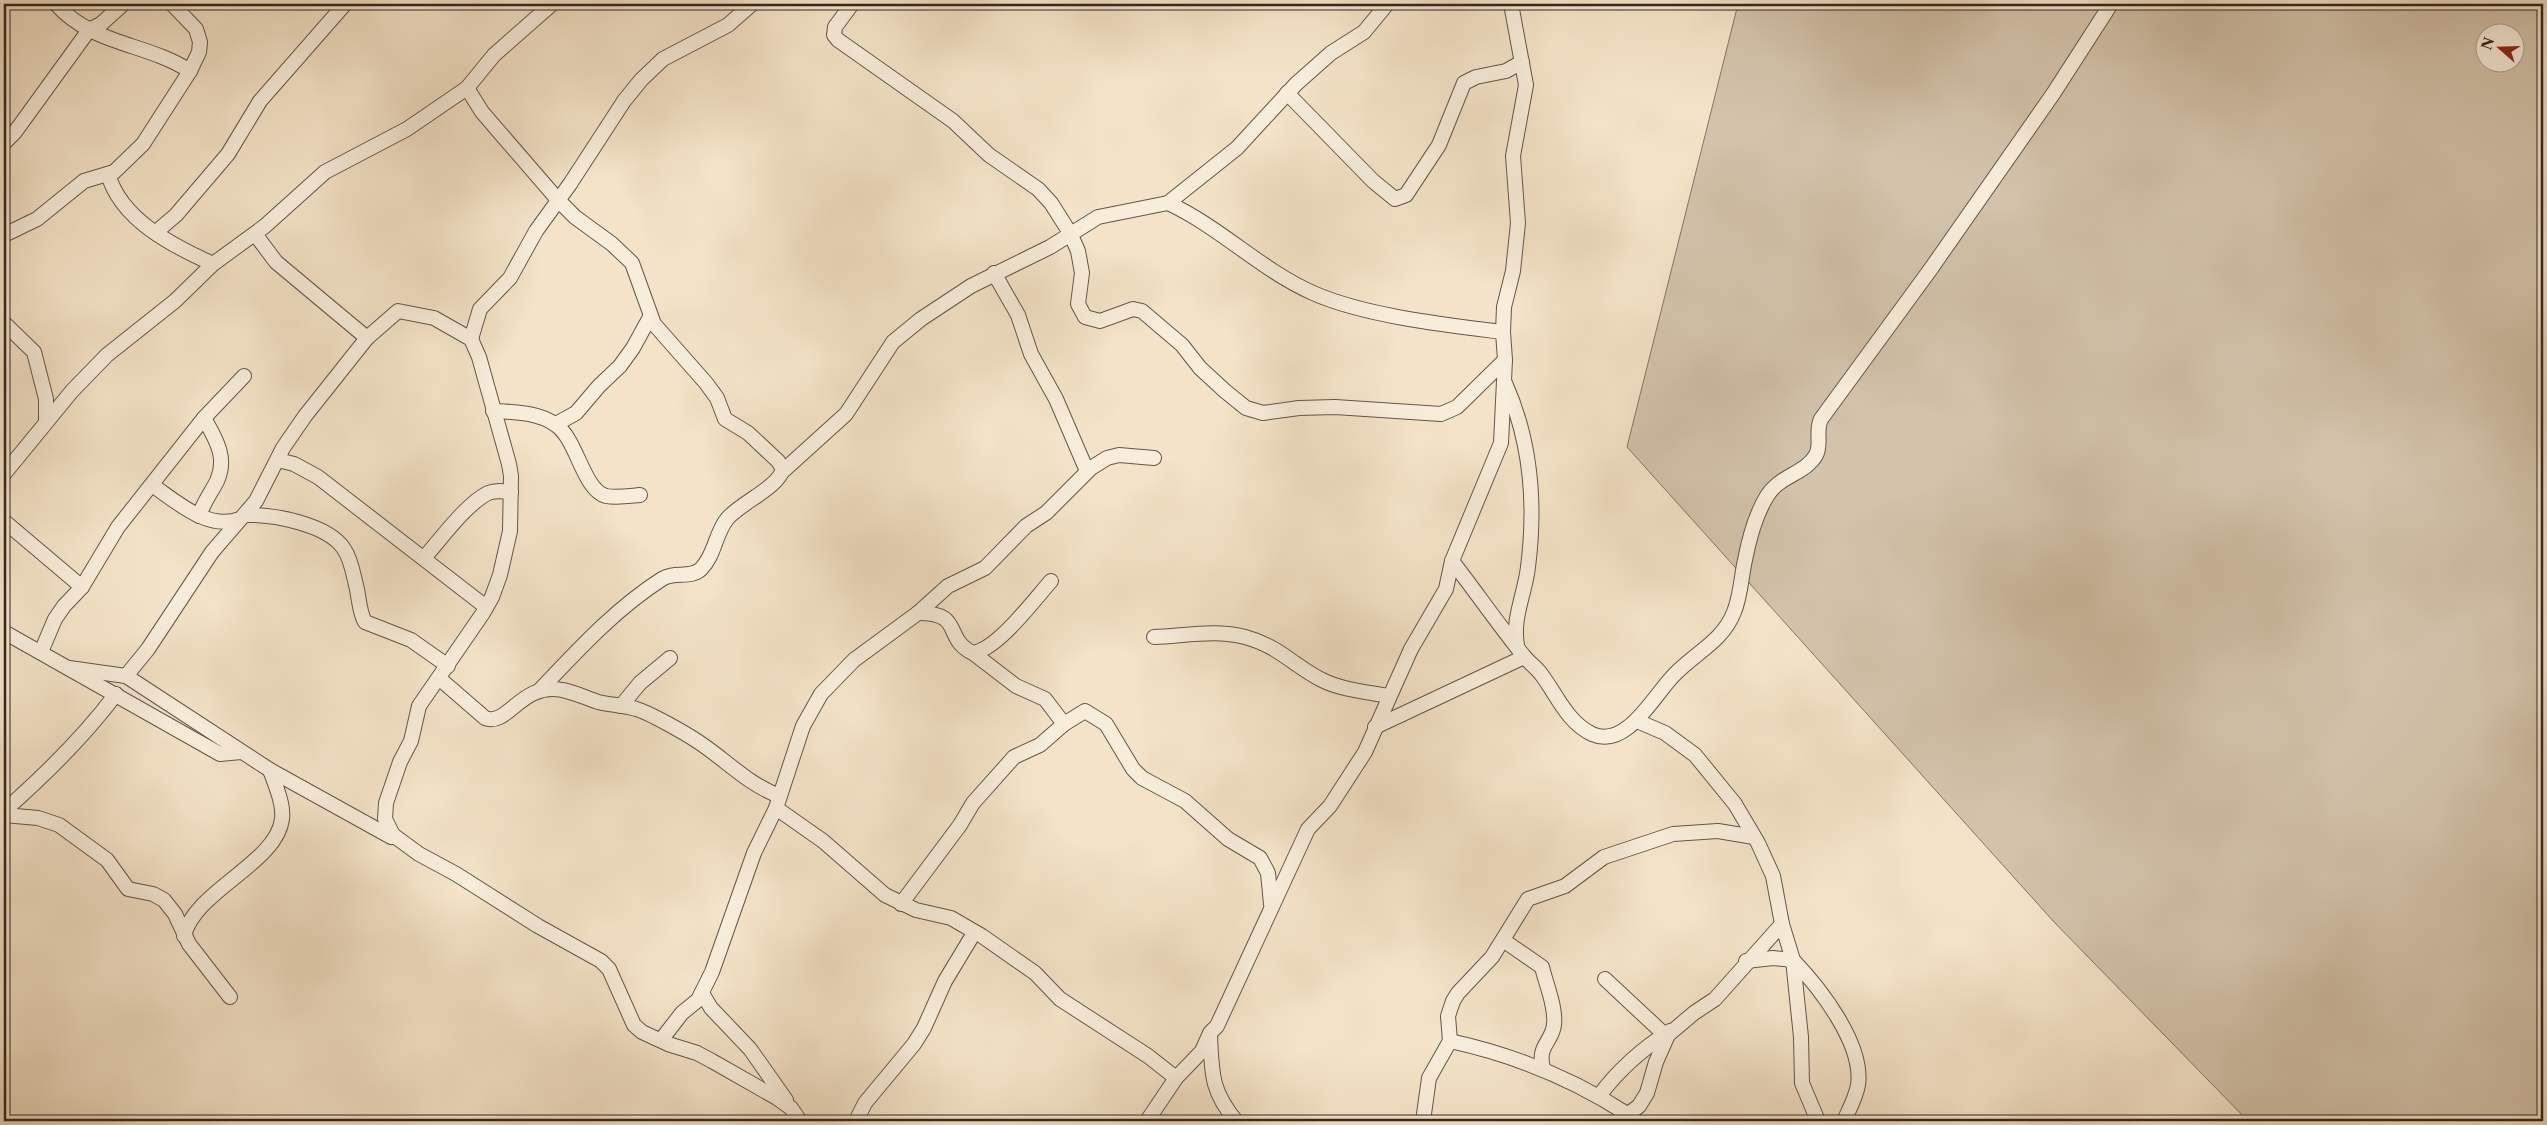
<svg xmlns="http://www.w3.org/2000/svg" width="2547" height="1125" font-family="'Libre Caslon Text',serif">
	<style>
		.green { fill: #d3c3ab; stroke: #837566; fill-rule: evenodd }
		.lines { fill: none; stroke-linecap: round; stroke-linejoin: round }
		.minor-casing { stroke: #63564a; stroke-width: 16 }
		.minor { stroke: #f8eddb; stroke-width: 14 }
	</style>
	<rect width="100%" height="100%" fill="#f4e3c8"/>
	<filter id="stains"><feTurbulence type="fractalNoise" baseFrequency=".004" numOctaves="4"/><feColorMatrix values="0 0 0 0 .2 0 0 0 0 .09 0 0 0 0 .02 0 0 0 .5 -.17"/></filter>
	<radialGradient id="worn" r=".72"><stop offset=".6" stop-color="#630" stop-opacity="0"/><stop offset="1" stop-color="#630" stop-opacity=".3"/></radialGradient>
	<path class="green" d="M1738,4H2543V1121H2248L2054,922L1627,447ZM2484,32H2514V62H2484Z"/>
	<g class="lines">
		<g class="minor-casing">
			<g id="minor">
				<path d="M56,4C92,45 147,43 190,71"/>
				<polyline points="852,4 835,27 834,35 838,40 953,121 989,155 1038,189 1051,203 1070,233 1078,251 1082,273 1078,304 1085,317 1100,321 1133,309 1142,311 1182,345 1200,368 1225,391 1246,408 1263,413 1299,408 1335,407 1441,414 1457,407 1505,360"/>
				<path d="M467,88L482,112L558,200L575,217L612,244L632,263L654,324L706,383L717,398L725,419L748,433L778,461L783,469C778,488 740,503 727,519C715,534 715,555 701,569C691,579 674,571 662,579C615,609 577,651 539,691"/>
				<polyline points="1287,93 1373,181 1395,199 1406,195 1439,145 1464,83 1476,77 1506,71 1522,62"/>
				<polyline points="4,143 15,132 89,30 101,24 123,4"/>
				<path d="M108,174C121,220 173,246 213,264"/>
				<path d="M1168,203C1220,227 1261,270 1313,293C1365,316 1446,325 1503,332"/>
				<polyline points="156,232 176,215 228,154 260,101 345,4"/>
				<polyline points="255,234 276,262 367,338"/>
				<polyline points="4,235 37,219 84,181 114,172 143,144 190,71 199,52 200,42 196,29 172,4"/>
				<polyline points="994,273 1018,315 1031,354 1056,399 1087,471"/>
				<polyline points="4,323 34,352 46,399 46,421"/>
				<polyline points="471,339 480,309 510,278 536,231 570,184 624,101 641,80 663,59 728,25 752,4"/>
				<path d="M1505,383C1531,441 1536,504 1528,567C1525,594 1512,618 1517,645"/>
				<path d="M493,411C514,412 538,412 556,425C577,439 583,490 606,496C617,498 629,496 640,495"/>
				<polyline points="556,424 576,413 599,386 620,366 633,348 650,317"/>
				<polyline points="278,460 294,464 318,477 486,607"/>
				<polyline points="783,471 846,414 893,342 921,319 971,286 1050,247 1098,217 1168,203 1237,148 1296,84 1331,53 1364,32 1387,4"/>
				<polyline points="4,474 72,391 107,355 175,301 213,264 265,226 325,172 407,129 467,88 494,55 552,4"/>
				<path d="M152,485C177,502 208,531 240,519"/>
				<path d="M245,515C272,514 328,524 344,549C351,559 353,573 356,585C359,596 359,612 365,622L411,640L448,666"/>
				<path d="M199,516C203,503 211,493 217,481C228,457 215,438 204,418"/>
				<polyline points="4,521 82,587"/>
				<path d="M424,558C441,539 465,505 488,493C495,490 503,491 511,492"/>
				<path d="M1452,561C1476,592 1498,624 1523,655C1528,662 1536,667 1541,674C1557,695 1567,722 1592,734C1627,750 1655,693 1675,674C1695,653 1723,641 1734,612C1741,595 1741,577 1745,560C1749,539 1756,514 1767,496C1780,475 1805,474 1816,455C1822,444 1815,431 1821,419L1930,270L2053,94L2111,4"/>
				<path d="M918,613C965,613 942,638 973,653C998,649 1034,600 1051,581"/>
				<polyline points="4,632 220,754 241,752"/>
				<path d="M1154,637C1184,636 1216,629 1245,637C1279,646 1294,666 1322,680C1342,690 1367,692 1388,696"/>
				<polyline points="41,652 55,619 64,606 82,587 118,527 204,418 244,376"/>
				<polyline points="973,653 1016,686 1045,699 1064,724"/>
				<polyline points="69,668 126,676 270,770 391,837 393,835 419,854 456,874 538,926 601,961 609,969 634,1025 642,1032 668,1044 697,1053 712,1061 777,1098 791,1108 800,1121"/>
				<polyline points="126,676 148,649 212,552 256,501 283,448 305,416 367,338 398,311 434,318 471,339 479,357 509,464 511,476 510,531 500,575 492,597 483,613 419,706 411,741 400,762 386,803 385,819 393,835"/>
				<path d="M440,679L485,718C508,727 521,682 562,690C574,692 586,698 598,702C610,705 624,705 636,709C648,712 685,733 697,741C725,759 746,783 779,796"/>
				<polyline points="621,706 640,683 670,658"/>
				<polyline points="1637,721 1665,733 1695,755 1735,804 1758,843 1773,876 1782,924 1793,960 1801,1037 1802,1083 1818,1121"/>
				<polyline points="1375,727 1524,657"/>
				<polyline points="776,808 823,841 885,895 916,910 951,918 982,936 1035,973 1060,999 1148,1056 1176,1078"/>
				<path d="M4,811C45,775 83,738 116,694"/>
				<polyline points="4,815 38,818 59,825 107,860 128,889 153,894 164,900 175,914 189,944 230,997"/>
				<polyline points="901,904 960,825 973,803 1014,757 1040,745 1064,724 1085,711 1106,724 1133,769 1142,778 1185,801 1228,839 1260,858 1268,873 1271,904"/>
				<path d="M184,936C194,891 277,863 282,819C284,804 275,784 270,770"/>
				<path d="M1503,940L1542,967C1546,984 1556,1007 1554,1025C1552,1042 1537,1046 1543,1068"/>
				<path d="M1746,961L1773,958L1793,960C1819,987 1864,1044 1858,1085C1856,1097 1849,1110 1844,1121"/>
				<polyline points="1605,979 1665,1035"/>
				<polyline points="702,993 711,1008 750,1049 786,1100"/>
				<path d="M1210,1036C1212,1074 1211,1091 1236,1121"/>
				<polyline points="661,1040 682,1013 698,1000 712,972 754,853 776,808 803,726 821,694 854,660 918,613 948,586 985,568 1026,526 1046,513 1091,468 1107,458 1119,455 1154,458"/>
				<path d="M1450,1041C1514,1055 1572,1078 1627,1114"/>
				<path d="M1599,1096C1619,1069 1642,1049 1670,1031"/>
				<polyline points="856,1121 865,1103 914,1044 924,1028 945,981 974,933"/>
				<polyline points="1147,1121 1176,1078 1202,1051 1210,1033 1217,1026 1308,829 1330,806 1365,752 1411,649 1446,589 1452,561 1501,443 1505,360 1503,332 1504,307 1513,271 1518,223 1513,156 1526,85 1511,4"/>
				<polyline points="1423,1121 1429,1078 1450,1041 1448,1016 1453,1001 1458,993 1492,957 1528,899 1565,886 1604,857 1673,834 1718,831 1754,837"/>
				<polyline points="1619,1121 1639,1106 1647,1093 1656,1062 1668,1035 1694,1013 1715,999 1782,924"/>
			</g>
		</g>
		<use href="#minor" class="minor"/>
	</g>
	<rect width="2547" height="1125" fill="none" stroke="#f4e3c8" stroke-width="20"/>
	<rect x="5" y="5" width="2537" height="1115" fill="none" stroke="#332720" stroke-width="2.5"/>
	<rect x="10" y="10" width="2527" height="1105" fill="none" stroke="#332720"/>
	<g transform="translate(2500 48) rotate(290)"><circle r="24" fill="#f8eddb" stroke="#a99e90"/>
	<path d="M0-4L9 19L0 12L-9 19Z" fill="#8f2418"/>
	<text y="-8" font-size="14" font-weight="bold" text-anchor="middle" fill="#332720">N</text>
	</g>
	<rect width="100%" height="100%" filter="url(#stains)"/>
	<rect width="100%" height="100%" fill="url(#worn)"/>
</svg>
